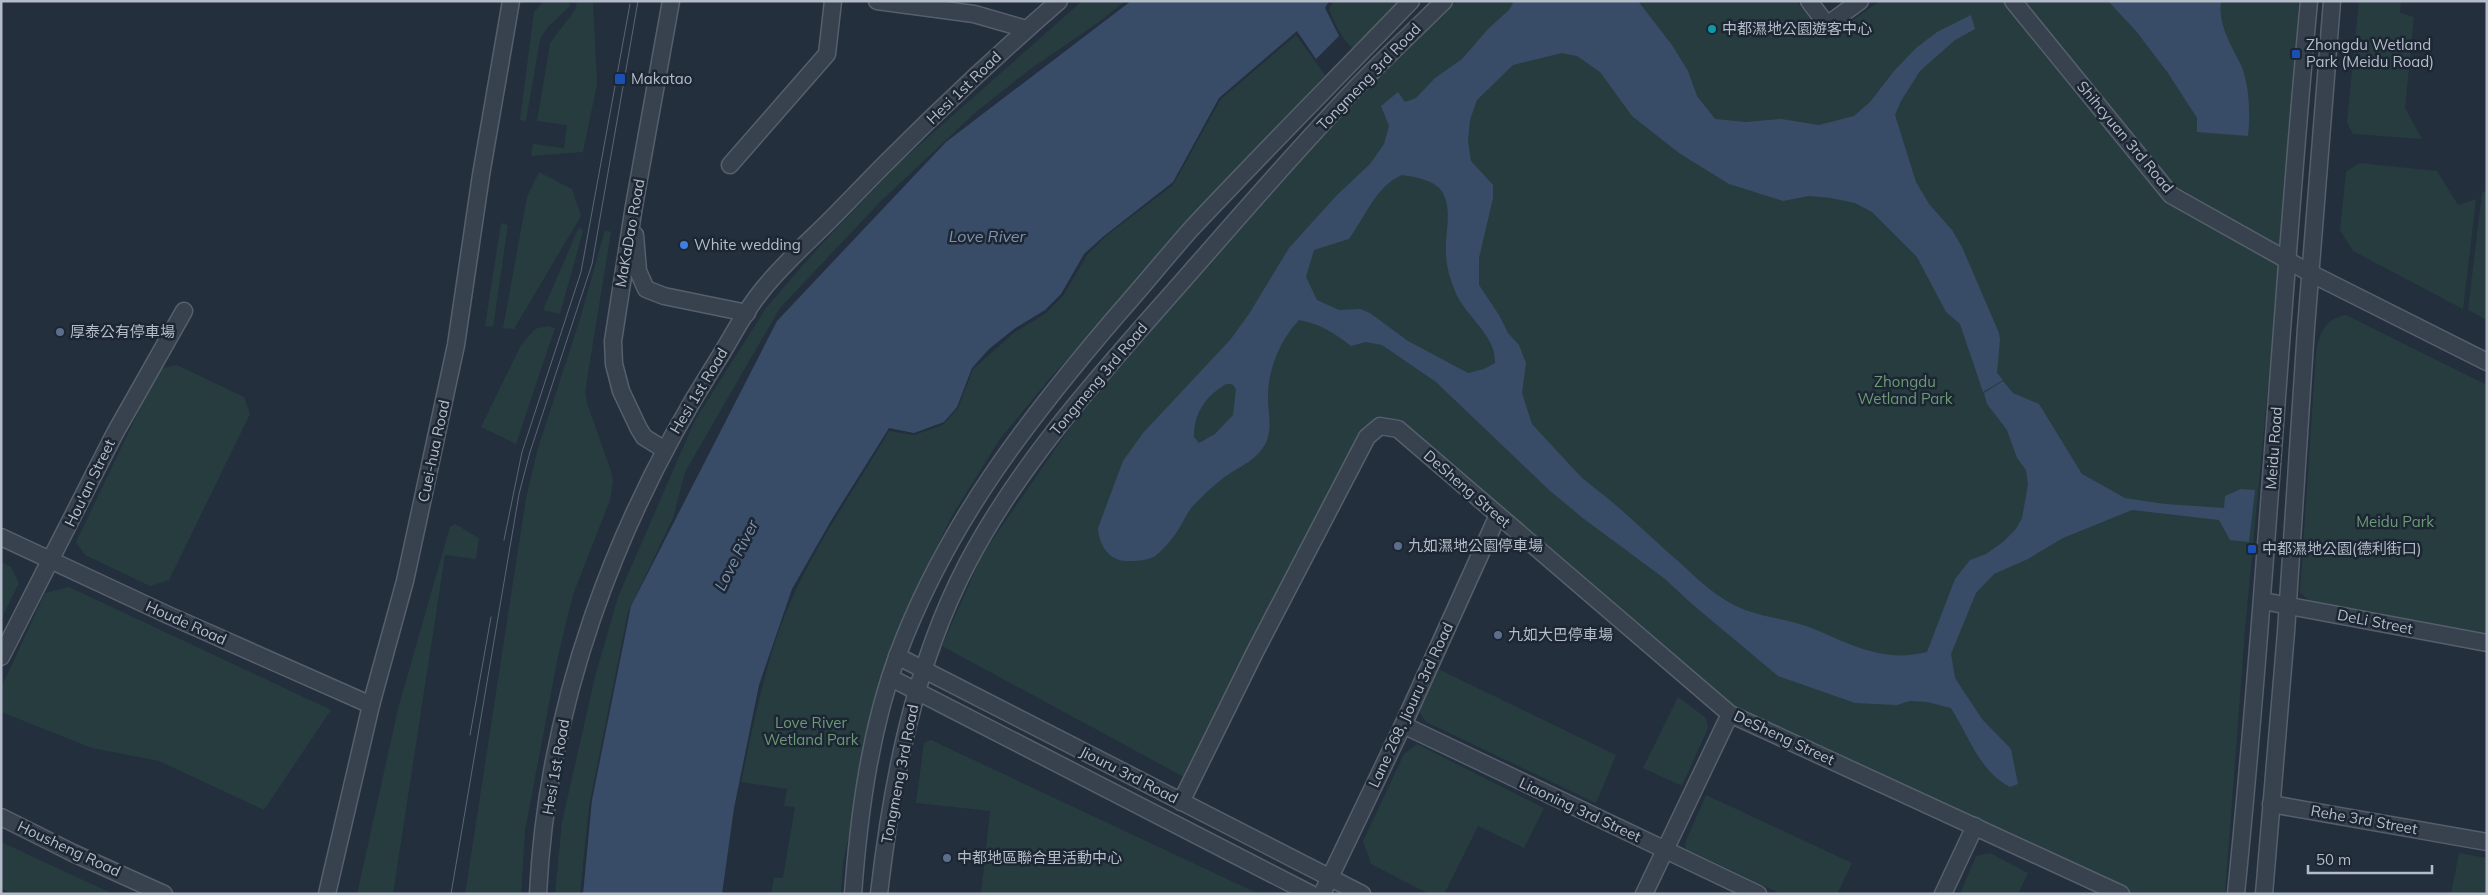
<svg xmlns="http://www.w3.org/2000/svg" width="2488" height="895" font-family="Mulish,'Noto Sans TC',sans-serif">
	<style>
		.green { fill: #263c3f }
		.water { fill: #394c67; fill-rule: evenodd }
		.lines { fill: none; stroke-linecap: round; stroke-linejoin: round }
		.minor-casing { stroke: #565f6c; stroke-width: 19 }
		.minor { stroke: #38414e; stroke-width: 16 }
		.tram { stroke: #5a6575; stroke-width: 1 }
		.culture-dot { fill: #0f9aa8; stroke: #1d2633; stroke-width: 2 }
		.transit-dot { fill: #1a4fb4; stroke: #1d2633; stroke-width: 2 }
		.shop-dot { fill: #3f7fe0; stroke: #1d2633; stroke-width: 2 }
		.service-dot { fill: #5c6f8a; stroke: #1d2633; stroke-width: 2 }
		.labels { text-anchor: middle; stroke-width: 5; stroke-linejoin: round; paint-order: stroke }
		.poi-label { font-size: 15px; fill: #b4bcc9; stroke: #1d2633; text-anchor: start }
		.street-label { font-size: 15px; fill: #b4bcc9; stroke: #1d2633 }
		.park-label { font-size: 15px; fill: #6b9a76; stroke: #1d2633 }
		.water-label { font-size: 16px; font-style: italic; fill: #7c92b1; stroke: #1d2633 }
	</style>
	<rect width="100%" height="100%" fill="#242f3e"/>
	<g class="green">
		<polygon points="544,1 569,1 570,6 547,28 540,39 526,121 520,120 534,12"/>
		<polygon points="577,1 593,1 597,84 583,152 531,156 533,144 564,148 567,125 537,121 550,43 575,10"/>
		<polygon points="1082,1 1125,1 1102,20 1029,70 976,112 881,201 780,308 685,472 673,518 628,612 589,806 580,894 555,894 562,822 595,677 618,597 695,420 766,308 816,250 899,163"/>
		<path d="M1334,1H1402L1353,49C1341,37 1335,25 1329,9Z"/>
		<polygon points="1457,1 1796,1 1826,39 1880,1 2299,1 2287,187 2245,630 2225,894 2135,894 1975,826 1730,714 1398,429 1366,437 1184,777 942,646 982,555 1076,419 1217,252 1359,96"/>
		<polygon points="2359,1 2401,1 2400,13 2414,17 2405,108 2422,139 2353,134 2347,122"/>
		<path d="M1296,35L1325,75L1051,377L1000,439L953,514L922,576L895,641L843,862L841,894H771L774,878H783L795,807L784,806L787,789L741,782C755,718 767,651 795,592C821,536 858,484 889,431L914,435L943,425L958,408L973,369L1015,332L1046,313L1063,296L1087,255L1106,236L1173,185L1221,99Z"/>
		<polygon points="2359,163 2437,171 2458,205 2476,199 2463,309 2353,251 2340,230 2346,172"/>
		<polygon points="539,172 572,189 581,216 514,329 503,328 527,197"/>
		<polygon points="2487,191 2487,320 2468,310 2482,193"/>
		<polygon points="501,223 508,225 493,327 485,326"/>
		<polygon points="579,227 583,231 560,314 543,310"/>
		<polygon points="605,230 611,232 585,392 587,403 611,471 613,480 610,500 573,595 558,656 525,831 521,894 465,894 526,498 538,448 580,319"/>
		<path d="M2346,315L2487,385V635L2311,602L2300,593L2316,352C2320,332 2325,319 2346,315Z"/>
		<polygon points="547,326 555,328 516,444 481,427 521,345 535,329"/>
		<polygon points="177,365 244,397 250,414 169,580 150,586 85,555 76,542 159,369"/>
		<polygon points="455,524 479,538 476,559 445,555 393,894 357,894 398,709 450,527"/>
		<polygon points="1,562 11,567 19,583 1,619"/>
		<polygon points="69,587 331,710 264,810 159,761 92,748 1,712 1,688 45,593"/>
		<polygon points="1436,668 1616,755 1596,803 1426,722 1419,711"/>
		<polygon points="1678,697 1706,718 1708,728 1682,786 1643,768"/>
		<polygon points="931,740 1259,894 981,894 990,811 916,803 924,743"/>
		<polygon points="1417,744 1544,808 1524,848 1478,826 1444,894 1429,894 1371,864 1363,841 1404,754"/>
		<polygon points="1706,795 1852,863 1837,894 1781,894 1686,849 1685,843"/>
		<polygon points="1,842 113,894 13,894 1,888"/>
		<polygon points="1990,853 2028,873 2018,894 1960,894 1976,856"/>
		<polygon points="2459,853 2487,858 2487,894 2451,894"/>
	</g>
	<g class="water">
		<polygon points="1131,1 1329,1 1325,8 1339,36 1316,59 1297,31 1219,98 1173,182 1104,236 1084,254 1061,294 1045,310 1014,329 989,349 972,368 957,407 944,422 914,433 889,428 832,519 792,589 759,685 734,808 722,894 583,894 592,800 631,606 777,321 946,142"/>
		<path d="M1514,1H1638L1672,45L1688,71L1697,96L1715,119L1746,122L1781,119L1819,125L1854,116L1870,102L1894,71L1916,48L1937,32L1971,15L1975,29L1955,40L1920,71L1901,101L1895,115L1916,182L1929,204L1952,230L1962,247L1999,333L2000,340L1997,373L2003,380L1983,392L1960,324L1946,312L1917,257L1872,212L1855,203L1831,198L1809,196L1783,201L1729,184L1679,153L1632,116L1600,72L1577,56L1562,53L1513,65L1477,100L1470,120L1468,141L1471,161L1493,185V198L1479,258V285L1499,315L1508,333L1519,345L1526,363L1522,393L1532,424L1582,478L1611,501C1632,519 1651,537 1671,555C1691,572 1710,593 1734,605C1759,618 1788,618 1814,629C1852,645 1884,663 1927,652L1955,579L1970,560L1986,554L2003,542L2016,529L2022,518L2028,485L2026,470L2017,458L2007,430L1987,404L1984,393L2003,381L2013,393L2039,404L2082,474L2125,498L2165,504L2224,508L2225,496L2241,489L2255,490L2249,542L2230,540L2219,520L2132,510L2063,538L2028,559L1994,574L1976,593L1951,654L1955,678L1982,719L2011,749L2018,784L2010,787C1979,771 1969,736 1951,708L1927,702L1910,701L1897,705L1855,703L1778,676L1692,604L1665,579L1584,519L1549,490L1436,382L1382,345L1366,342L1351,346C1334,333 1321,324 1299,320C1280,340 1267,371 1268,399C1268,412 1272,427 1267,440C1259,459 1244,464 1229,474C1215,483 1203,496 1192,507C1186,514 1183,523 1178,530C1174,537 1165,547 1159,553C1150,561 1138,561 1127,561C1108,561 1099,544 1098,528L1123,461L1143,433L1230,340L1249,314L1289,248L1337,195L1370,164L1384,144L1389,126L1381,106L1398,92L1405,102L1416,98L1435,78L1462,59L1489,28L1509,10ZM1402,175C1415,177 1436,180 1443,193C1451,209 1447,225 1446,242C1445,259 1448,275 1455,291C1465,317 1496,334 1495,363L1484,369L1468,373L1408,341L1370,313L1360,309L1339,310L1317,300L1306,277L1314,250L1349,239C1365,217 1376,186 1402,175ZM1226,384H1232L1236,389L1233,415L1215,434L1199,443L1194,437C1194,412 1206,396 1226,384Z"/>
		<path d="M2108,1H2221C2218,24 2230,43 2240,63C2249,80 2251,117 2248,136L2197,132V118L2168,73L2136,31Z"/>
	</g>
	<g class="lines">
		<g class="minor-casing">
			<g id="minor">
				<polyline points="877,1 974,14 1026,29"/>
				<polyline points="1809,1 1827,25 1860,1"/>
				<polyline points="2013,1 2171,195 2310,273 2487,362"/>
				<polyline points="730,165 827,54 833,1"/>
				<polyline points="635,235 638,271 646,289 664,296 747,313"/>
				<polyline points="665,450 644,437 639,429 621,391 614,364 613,341 634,206 671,1"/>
				<polyline points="1,537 168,615 371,705"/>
				<polyline points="2263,601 2487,643"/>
				<polyline points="897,656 1362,894"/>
				<polyline points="1,657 115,433 184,311"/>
				<polyline points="891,678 1311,894"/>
				<polyline points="1403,725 1758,894"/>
				<polyline points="1181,802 1255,652 1367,437 1380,426 1398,429 1730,714 2121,894"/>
				<polyline points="2271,804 2487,842"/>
				<polyline points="1,817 73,853 164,894"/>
				<polyline points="327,894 371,705 405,581 456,345 481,175 511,1"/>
				<path d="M538,894C547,704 616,520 717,361C731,339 743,314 760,293C781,265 813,238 838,212C908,139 982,68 1059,1"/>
				<path d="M853,894C859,814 870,730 898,654C947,523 1028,419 1118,314C1143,286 1167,256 1192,228C1264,151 1338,77 1411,1"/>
				<path d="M879,894C892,781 914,666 967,564C1020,463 1098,377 1173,292C1232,225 1290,157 1351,93C1381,61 1413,32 1444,1"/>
				<polyline points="1322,894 1403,725 1498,515"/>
				<polyline points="1644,894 1730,714"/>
				<polyline points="1943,894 1975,826"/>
				<path d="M2236,894C2266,597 2281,299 2309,1"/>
				<polyline points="2264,894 2286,632 2306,328 2332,1"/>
			</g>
		</g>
		<use href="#minor" class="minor"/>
		<g class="tram">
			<polyline points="504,540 522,452 581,272 630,4"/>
			<polyline points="470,735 491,617"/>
			<polyline points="451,894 519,494 530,452 592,264 638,1"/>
		</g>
	</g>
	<circle class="culture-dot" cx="1712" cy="29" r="5"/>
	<g class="transit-dot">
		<rect x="2291" y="49" width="10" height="10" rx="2.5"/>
		<rect x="614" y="73" width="12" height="12" rx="2.5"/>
		<rect x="2247" y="544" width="10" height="10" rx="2.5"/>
	</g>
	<circle class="shop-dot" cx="684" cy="245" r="5"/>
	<g class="service-dot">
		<circle cx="60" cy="332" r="5"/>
		<circle cx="1398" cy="546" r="5"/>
		<circle cx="1498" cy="635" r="5"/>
		<circle cx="947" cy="858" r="5"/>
	</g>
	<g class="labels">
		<g class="poi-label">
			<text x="1722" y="34">中都濕地公園遊客中心</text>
			<text x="2306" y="50">Zhongdu Wetland<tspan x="2306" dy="17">Park (Meidu Road)</tspan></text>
			<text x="631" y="84">Makatao</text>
			<text x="694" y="250">White wedding</text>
			<text x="70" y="337">厚泰公有停車場</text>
			<text x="1408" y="551">九如濕地公園停車場</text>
			<text x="2262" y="554">中都濕地公園(德利街口)</text>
			<text x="1508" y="640">九如大巴停車場</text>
			<text x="957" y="863">中都地區聯合里活動中心</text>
		</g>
		<g class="street-label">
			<text transform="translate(1369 77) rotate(-46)" y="5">Tongmeng 3rd Road</text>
			<text transform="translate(964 88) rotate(-44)" y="5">Hesi 1st Road</text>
			<text transform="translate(2125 137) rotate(50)" y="5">Shihcyuan 3rd Road</text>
			<text transform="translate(630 233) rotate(-80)" y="5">MaKaDao Road</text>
			<text transform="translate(1099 379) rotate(-50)" y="5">Tongmeng 3rd Road</text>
			<text transform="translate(699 391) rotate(-59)" y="5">Hesi 1st Road</text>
			<text transform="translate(2274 448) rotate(-86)" y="5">Meidu Road</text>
			<text transform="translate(434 451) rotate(-78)" y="5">Cuei-hua Road</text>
			<text transform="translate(90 483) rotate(-64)" y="5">Hou'an Street</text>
			<text transform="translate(1467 489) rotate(41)" y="5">DeSheng Street</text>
			<text transform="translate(2375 622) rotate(11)" y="5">DeLi Street</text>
			<text transform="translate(186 623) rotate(24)" y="5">Houde Road</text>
			<text transform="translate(1411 705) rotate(-65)" y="5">Lane 268, Jiouru 3rd Road</text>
			<text transform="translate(1784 738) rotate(25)" y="5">DeSheng Street</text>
			<text transform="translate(556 767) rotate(-80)" y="5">Hesi 1st Road</text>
			<text transform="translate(900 774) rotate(-79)" y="5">Tongmeng 3rd Road</text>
			<text transform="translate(1129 775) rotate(27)" y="5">Jiouru 3rd Road</text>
			<text transform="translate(1580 810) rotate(25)" y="5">Liaoning 3rd Street</text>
			<text transform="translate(2364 820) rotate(10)" y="5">Rehe 3rd Street</text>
			<text transform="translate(69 849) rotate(25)" y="5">Housheng Road</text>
		</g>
		<g class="park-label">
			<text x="1905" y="387">Zhongdu<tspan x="1905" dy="17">Wetland Park</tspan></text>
			<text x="2395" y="527">Meidu Park</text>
			<text x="811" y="728">Love River<tspan x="811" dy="17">Wetland Park</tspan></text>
		</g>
		<g class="water-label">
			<text x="987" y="242">Love River</text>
			<text transform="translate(736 555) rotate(-63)" y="6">Love River</text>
		</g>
	</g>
	<rect width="2488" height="895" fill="none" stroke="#b4bcc9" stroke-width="5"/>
	<path d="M2308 865v8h124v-8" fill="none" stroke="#b4bcc9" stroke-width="2.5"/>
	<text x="2316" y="865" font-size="15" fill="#b4bcc9" stroke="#1d2633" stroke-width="4" paint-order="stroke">50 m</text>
</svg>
